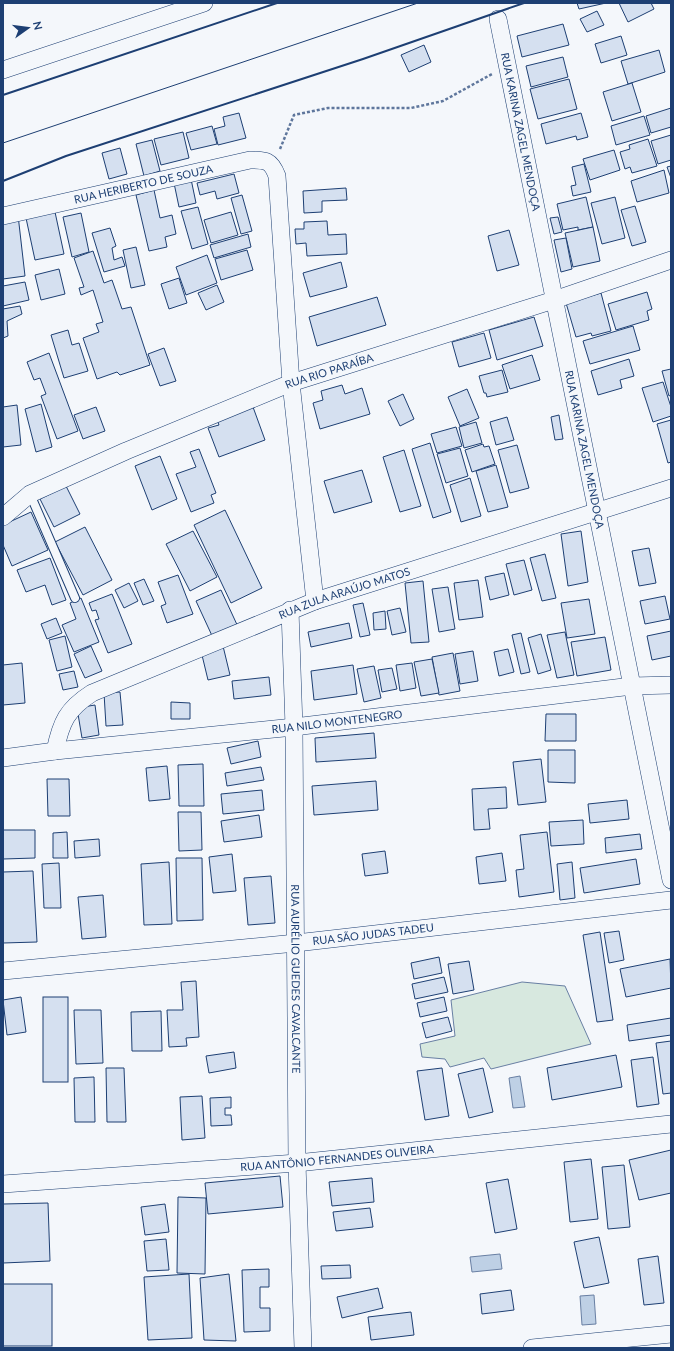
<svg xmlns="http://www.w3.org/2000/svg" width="674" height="1351" font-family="Lato,sans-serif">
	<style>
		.green { fill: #d7e8df; stroke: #687fa3 }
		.water { fill: #bed0e5; stroke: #687fa3 }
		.building { fill: #d5e0f0; stroke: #1d3f73 }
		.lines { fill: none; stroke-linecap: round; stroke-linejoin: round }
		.service-casing { stroke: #1d3f73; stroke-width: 10 }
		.minor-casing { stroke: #1d3f73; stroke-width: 18 }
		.path { stroke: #5e769c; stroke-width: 2.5; stroke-dasharray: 3 2; stroke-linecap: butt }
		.service { stroke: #f4f7fb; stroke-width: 8 }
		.minor { stroke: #f4f7fb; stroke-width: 17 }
		.tram { stroke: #1d3f73; stroke-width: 1 }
		.wall { stroke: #1d3f73; stroke-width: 2 }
		.labels { text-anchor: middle; stroke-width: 3; stroke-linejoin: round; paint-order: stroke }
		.street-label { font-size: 11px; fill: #1d3f73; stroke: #f4f7fb }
	</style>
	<rect width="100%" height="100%" fill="#f4f7fb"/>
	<polygon class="green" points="522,982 565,986 591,1044 491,1069 484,1058 450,1067 445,1059 422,1057 420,1044 455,1036 451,1000"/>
	<g class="water">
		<polygon points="520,1076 525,1107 513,1108 509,1078"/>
		<polygon points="500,1254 502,1269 472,1272 470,1257"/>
		<polygon points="594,1295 596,1324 582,1325 580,1296"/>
	</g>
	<g class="building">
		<polygon points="577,3 606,3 579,9"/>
		<polygon points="619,3 651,3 654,9 628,22"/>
		<polygon points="597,11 604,25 587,32 580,19"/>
		<polygon points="563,24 569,45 522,57 517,36"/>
		<polygon points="621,36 627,55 601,63 595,44"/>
		<polygon points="424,45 431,62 409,72 401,55"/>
		<polygon points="659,50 665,72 628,84 621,61"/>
		<polygon points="563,57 568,77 531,87 526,66"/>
		<polygon points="569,79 577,109 538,119 530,89"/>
		<polygon points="632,83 641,112 612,121 603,92"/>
		<polygon points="671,108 671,127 651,133 646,116"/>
		<polygon points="239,113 246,138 218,145 214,129 225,126 223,117"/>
		<polygon points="581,113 588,137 577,140 576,136 546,144 541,124"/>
		<polygon points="644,116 650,135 616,145 611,126"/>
		<polygon points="212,126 217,144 191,150 186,133"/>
		<polygon points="183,132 189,158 161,165 154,139"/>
		<polygon points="671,135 671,160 658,164 651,141"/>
		<polygon points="648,139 657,166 632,173 630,167 625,169 620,152 630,149 629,145"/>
		<polygon points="152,140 160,171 144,176 136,144"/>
		<polygon points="120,148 127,174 109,179 102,153"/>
		<polygon points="614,150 620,170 590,180 583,159"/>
		<polygon points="584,164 591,192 573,196 571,186 576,185 572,167"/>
		<polygon points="671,166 671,178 667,167"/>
		<polygon points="664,170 669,193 637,202 631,181"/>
		<polygon points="234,174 239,193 217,199 215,191 200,195 197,183"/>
		<polygon points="191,179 196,203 179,207 174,183"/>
		<polygon points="346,188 347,200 322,201 322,212 304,213 303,191"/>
		<polygon points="154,190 160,218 172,215 176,234 165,237 167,247 149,251 136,195"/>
		<polygon points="242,195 252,231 241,234 231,198"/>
		<polygon points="586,197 593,227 578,230 578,227 563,230 557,204"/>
		<polygon points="615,197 625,238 602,244 591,203"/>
		<polygon points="635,206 646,242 632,246 621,210"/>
		<polygon points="198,207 208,244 192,249 181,211"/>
		<polygon points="55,212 64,254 35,260 26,218"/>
		<polygon points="231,212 238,235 211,243 204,220"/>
		<polygon points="81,213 89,252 72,257 63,217"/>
		<polygon points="18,215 25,276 3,279 3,220"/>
		<polygon points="558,217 562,232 554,234 550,218"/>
		<polygon points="327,221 328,235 346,234 347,254 307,256 306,243 296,244 295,229 304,229 304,222"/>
		<polygon points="593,227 600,261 573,267 565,233"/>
		<polygon points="110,228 116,246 112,248 114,260 122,257 125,266 104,272 92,233"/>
		<polygon points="509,230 519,265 497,271 488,236"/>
		<polygon points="248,234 251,247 214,258 210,245"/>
		<polygon points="566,238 572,269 561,272 554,240"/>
		<polygon points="136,247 145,285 131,288 123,250"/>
		<polygon points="247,250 253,270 221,280 215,259"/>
		<polygon points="93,251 104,283 112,280 122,309 131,307 150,365 120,375 117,372 97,379 83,338 99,332 96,324 103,322 93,290 81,295 79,288 84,287 74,258"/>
		<polygon points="207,255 217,283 186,295 176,267"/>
		<polygon points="341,262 347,287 310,297 303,273"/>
		<polygon points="59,269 65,294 41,300 35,275"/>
		<polygon points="179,278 187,303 169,309 161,284"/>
		<polygon points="25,282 29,300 3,306 3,286"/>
		<polygon points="217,285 224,302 206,310 198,293"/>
		<polygon points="647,292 652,309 647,311 649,320 616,330 608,304"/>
		<polygon points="601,293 611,331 592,336 591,333 576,337 566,303"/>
		<polygon points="377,297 386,325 317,346 309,317"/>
		<polygon points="20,306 22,314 7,321 8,336 3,338 3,309"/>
		<polygon points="534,317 543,346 497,360 489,330"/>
		<polygon points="633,326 640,350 590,364 583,341"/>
		<polygon points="68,330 72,345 79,343 88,371 64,378 51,335"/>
		<polygon points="484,333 491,358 459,367 452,342"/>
		<polygon points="164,348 176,381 160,386 148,354"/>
		<polygon points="49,353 78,431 57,439 41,396 46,394 40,378 34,380 27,362"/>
		<polygon points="532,355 540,380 510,389 502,365"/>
		<polygon points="629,359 634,376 620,380 622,388 598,395 591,371"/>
		<polygon points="671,369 671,395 669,396 662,371"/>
		<polygon points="502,370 508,392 487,397 486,393 484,393 479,376"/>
		<polygon points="663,382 671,407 671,416 653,422 642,388"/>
		<polygon points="342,385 345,394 362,388 370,414 320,429 313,403 323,400 321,391"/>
		<polygon points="467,389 479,418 460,426 448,397"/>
		<polygon points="403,394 414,419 400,426 388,401"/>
		<polygon points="41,404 52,447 36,452 25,409"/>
		<polygon points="17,405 21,445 3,447 3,407"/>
		<polygon points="96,407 105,431 83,439 74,415"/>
		<polygon points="253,407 265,440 219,457 208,428 219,425 217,420"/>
		<polygon points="559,415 563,439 555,440 551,417"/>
		<polygon points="507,417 514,440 496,445 490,422"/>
		<polygon points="671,420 671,462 668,463 657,424"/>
		<polygon points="476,422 482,443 464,448 459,427"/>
		<polygon points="456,427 462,446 437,453 431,434"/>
		<polygon points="430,443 451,512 433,518 412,449"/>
		<polygon points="483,444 484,447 489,446 495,464 472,472 465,450"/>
		<polygon points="517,445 529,488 510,493 498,450"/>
		<polygon points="460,448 468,476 446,483 437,454"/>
		<polygon points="199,449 216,493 211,495 214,503 191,512 176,474 196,467 190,452"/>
		<polygon points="404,450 421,506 400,512 383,457"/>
		<polygon points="160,456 177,499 152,510 135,466"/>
		<polygon points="496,465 508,507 488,512 476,471"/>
		<polygon points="362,470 372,502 334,513 324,481"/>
		<polygon points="470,478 481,516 461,522 450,485"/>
		<polygon points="66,486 80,514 54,527 40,499"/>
		<polygon points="225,510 262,588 231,603 194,525"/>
		<polygon points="31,512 48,550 12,566 3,545 3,525"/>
		<polygon points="85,527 112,580 83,595 55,542"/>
		<polygon points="193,531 217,577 190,591 166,544"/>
		<polygon points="581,531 588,582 568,586 561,534"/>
		<polygon points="649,548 656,583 639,586 632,551"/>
		<polygon points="545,554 556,598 542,601 530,558"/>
		<polygon points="50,558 66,600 52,605 45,585 26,592 17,570"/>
		<polygon points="524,560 532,590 514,595 506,564"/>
		<polygon points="504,573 509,595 490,600 485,577"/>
		<polygon points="178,575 193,614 167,623 161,606 166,604 158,582"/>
		<polygon points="144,579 154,601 143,605 134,583"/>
		<polygon points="478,580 483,617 459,620 454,583"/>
		<polygon points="423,581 429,642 411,643 405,583"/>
		<polygon points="129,583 138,601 124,608 115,590"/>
		<polygon points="448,587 455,629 439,632 432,589"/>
		<polygon points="221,590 239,629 214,640 196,601"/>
		<polygon points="112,594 132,644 108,653 95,620 99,619 96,610 92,611 89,603"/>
		<polygon points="665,596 670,619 645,624 640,601"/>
		<polygon points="81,598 99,642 74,652 62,625 76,619 70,603"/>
		<polygon points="589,599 595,634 567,638 561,603"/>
		<polygon points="363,603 370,635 360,637 353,605"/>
		<polygon points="400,608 406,632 392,635 387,611"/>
		<polygon points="385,611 386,629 374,630 373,613"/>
		<polygon points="56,618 62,633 47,639 41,624"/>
		<polygon points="349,623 352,638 311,647 308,632"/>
		<polygon points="671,631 671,656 652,660 647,636"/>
		<polygon points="565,632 574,675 557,678 547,635"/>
		<polygon points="521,633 530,672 521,674 512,635"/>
		<polygon points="541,634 551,670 538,674 528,638"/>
		<polygon points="65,636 72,667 57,671 49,640"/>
		<polygon points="605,637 611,670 577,676 571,642"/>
		<polygon points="91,646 102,671 85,678 74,654"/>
		<polygon points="223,646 230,675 208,680 201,651"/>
		<polygon points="508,649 514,672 499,676 494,652"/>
		<polygon points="473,651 478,681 460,684 455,654"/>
		<polygon points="453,653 460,691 439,695 432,657"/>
		<polygon points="432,659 439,693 421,696 414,662"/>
		<polygon points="22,663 25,703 3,705 3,665"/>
		<polygon points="412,663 416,688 400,691 396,665"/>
		<polygon points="353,665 357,694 314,700 311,671"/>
		<polygon points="374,666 381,698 364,702 357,669"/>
		<polygon points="392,668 397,689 382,692 378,670"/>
		<polygon points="74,671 78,687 63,690 59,674"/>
		<polygon points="269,677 271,695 234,699 232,681"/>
		<polygon points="120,692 123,725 106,726 104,693"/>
		<polygon points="171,702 190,703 190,719 171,719"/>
		<polygon points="95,705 99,735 82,738 77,708"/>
		<polygon points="546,714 576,714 576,741 545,741"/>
		<polygon points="374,733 376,758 316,762 315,738"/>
		<polygon points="258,741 261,757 231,764 227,748"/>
		<polygon points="548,750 575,750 575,783 548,782"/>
		<polygon points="541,759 546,802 518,805 513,762"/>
		<polygon points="203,764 204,806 179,806 178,765"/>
		<polygon points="167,766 170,799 149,801 146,768"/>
		<polygon points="261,767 264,780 227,786 225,773"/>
		<polygon points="47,779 69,779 70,816 48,816"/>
		<polygon points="376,781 378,810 314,815 312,786"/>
		<polygon points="506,787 507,808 488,809 490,829 474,830 472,789"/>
		<polygon points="262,790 264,810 223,814 221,794"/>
		<polygon points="627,800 629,819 590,823 588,804"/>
		<polygon points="178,812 201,812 202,850 179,851"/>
		<polygon points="259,815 262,837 224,842 221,821"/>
		<polygon points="583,820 584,844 551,846 549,822"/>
		<polygon points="3,830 35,830 35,858 3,859"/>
		<polygon points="67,832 68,858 53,858 53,833"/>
		<polygon points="547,832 554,892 519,897 516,870 524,869 520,835"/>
		<polygon points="640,834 642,849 606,853 605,838"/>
		<polygon points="99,839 100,856 75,858 74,841"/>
		<polygon points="385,851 388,873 365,876 362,854"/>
		<polygon points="502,853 506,881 479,884 476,857"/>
		<polygon points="232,854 236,891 213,893 209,857"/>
		<polygon points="176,858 202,858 203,920 177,921"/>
		<polygon points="636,859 640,884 584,893 580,868"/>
		<polygon points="169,862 172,924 144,925 141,864"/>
		<polygon points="572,862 575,898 560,900 557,864"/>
		<polygon points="59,863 61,908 44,908 42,864"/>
		<polygon points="33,871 37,942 3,943 3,872"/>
		<polygon points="271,876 275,923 248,925 244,878"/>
		<polygon points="103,895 106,937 82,939 78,897"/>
		<polygon points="619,931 624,960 609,963 604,933"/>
		<polygon points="600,932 613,1020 597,1022 583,935"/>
		<polygon points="439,957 442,973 414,979 411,963"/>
		<polygon points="670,959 671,988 626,997 620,969"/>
		<polygon points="469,961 474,990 453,994 448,964"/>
		<polygon points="444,977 448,992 415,999 412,984"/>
		<polygon points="196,981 199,1037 186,1038 187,1046 169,1047 167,1010 183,1010 181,982"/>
		<polygon points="21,997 26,1032 7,1035 3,1000"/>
		<rect x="43" y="997" width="25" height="85"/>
		<polygon points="444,997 447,1011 420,1017 417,1003"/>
		<polygon points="74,1010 101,1010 103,1063 76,1064"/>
		<polygon points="161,1011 162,1051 132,1051 131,1012"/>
		<polygon points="448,1017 452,1031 426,1038 422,1023"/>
		<polygon points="671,1018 671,1035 629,1041 627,1025"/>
		<polygon points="671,1041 671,1093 663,1094 656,1043"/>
		<polygon points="234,1052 236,1068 209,1073 206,1056"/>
		<polygon points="616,1055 622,1087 552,1100 547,1068"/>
		<polygon points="653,1057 659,1104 637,1107 631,1060"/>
		<polygon points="106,1068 124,1068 126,1122 107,1122"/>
		<polygon points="442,1068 449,1116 425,1120 417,1071"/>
		<polygon points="483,1068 493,1112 469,1118 458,1074"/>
		<polygon points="94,1077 95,1122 75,1122 74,1078"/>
		<polygon points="202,1096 205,1138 182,1140 180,1097"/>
		<polygon points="231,1097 231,1108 225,1108 225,1115 231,1115 232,1125 211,1126 210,1098"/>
		<polygon points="671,1150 671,1193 639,1200 629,1160"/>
		<polygon points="591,1159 598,1219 570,1222 564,1162"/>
		<polygon points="624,1165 630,1227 608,1229 602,1167"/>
		<polygon points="280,1176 283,1207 208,1214 205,1183"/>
		<polygon points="372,1178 374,1202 332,1206 329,1182"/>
		<polygon points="508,1179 517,1229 495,1233 486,1183"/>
		<polygon points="178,1197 206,1198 205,1274 177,1273"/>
		<polygon points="48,1203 50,1261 3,1263 3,1204"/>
		<polygon points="165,1204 169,1232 145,1235 141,1207"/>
		<polygon points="370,1208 373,1227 336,1231 333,1212"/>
		<polygon points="599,1237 609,1283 584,1288 574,1242"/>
		<polygon points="166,1239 169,1270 147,1271 144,1241"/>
		<polygon points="658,1256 664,1303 644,1305 638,1259"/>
		<polygon points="350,1265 351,1278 322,1279 321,1266"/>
		<polygon points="269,1269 269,1287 260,1287 260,1308 270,1308 270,1331 244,1332 242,1270"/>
		<polygon points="189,1274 192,1338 148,1340 144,1277"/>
		<polygon points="229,1274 236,1341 204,1340 200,1278"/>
		<rect x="3" y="1284" width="49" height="62"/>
		<polygon points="378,1288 383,1308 342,1318 337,1297"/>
		<polygon points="511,1290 514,1310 482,1314 480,1294"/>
		<polygon points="411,1312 414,1335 371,1340 368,1317"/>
	</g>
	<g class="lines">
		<g class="service-casing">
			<polyline id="service" points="30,494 75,598"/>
		</g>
		<g class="minor-casing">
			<g id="minor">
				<path id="s1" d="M498,19L671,880"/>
				<polyline points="3,70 204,3"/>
				<path id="s2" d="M3,216L250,160C266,160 271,160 277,176L291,383L315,601"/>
				<path id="s3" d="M3,517L30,494L126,451L291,383L554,300L671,260"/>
				<path id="s4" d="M290,610L294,727L297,1163L303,1348"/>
				<path id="s5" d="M55,751C61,722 67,709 92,693L315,601L671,488"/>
				<path id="s6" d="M3,758L55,751L294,727L632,686L671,685"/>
				<path id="s7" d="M3,971L296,943L671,900"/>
				<path id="s8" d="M3,1184L297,1163L671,1124"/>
				<polyline points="532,1348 671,1334"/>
			</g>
		</g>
		<polyline class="path" points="280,149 294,115 328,108 411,108 443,101 492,74"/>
		<use href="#service" class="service"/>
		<use href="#minor" class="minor"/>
		<polyline class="tram" points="3,143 418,3"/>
		<g class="wall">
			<polyline points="3,95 277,3"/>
			<polyline points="3,181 66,156 363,59 524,3"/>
		</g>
	</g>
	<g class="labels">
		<g class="street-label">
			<text dy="4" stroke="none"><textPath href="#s1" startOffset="115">RUA KARINA ZAGEL MENDOÇA</textPath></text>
			<text dy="4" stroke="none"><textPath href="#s2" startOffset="144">RUA HERIBERTO DE SOUZA</textPath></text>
			<text dy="4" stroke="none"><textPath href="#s3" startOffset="359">RUA RIO PARAÍBA</textPath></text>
			<text dy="4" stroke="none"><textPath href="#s1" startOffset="439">RUA KARINA ZAGEL MENDOÇA</textPath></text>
			<text dy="4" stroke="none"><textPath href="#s5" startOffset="343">RUA ZULA ARAÚJO MATOS</textPath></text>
			<text dy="4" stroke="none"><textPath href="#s6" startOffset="336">RUA NILO MONTENEGRO</textPath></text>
			<text dy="4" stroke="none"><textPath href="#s7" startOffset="372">RUA SÃO JUDAS TADEU</textPath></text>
			<text dy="4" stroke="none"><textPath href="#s4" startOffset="369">RUA AURÉLIO GUEDES CAVALCANTE</textPath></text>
			<text dy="4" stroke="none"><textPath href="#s8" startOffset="335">RUA ANTÔNIO FERNANDES OLIVEIRA</textPath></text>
		</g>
	</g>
	<rect width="674" height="1351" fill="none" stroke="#1d3f73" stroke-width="8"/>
	<g transform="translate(28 28) rotate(76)" stroke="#f4f7fb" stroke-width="3" paint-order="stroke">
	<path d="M0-3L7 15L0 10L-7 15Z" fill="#1d3f73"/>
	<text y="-6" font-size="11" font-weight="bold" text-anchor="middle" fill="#1d3f73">N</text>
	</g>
</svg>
